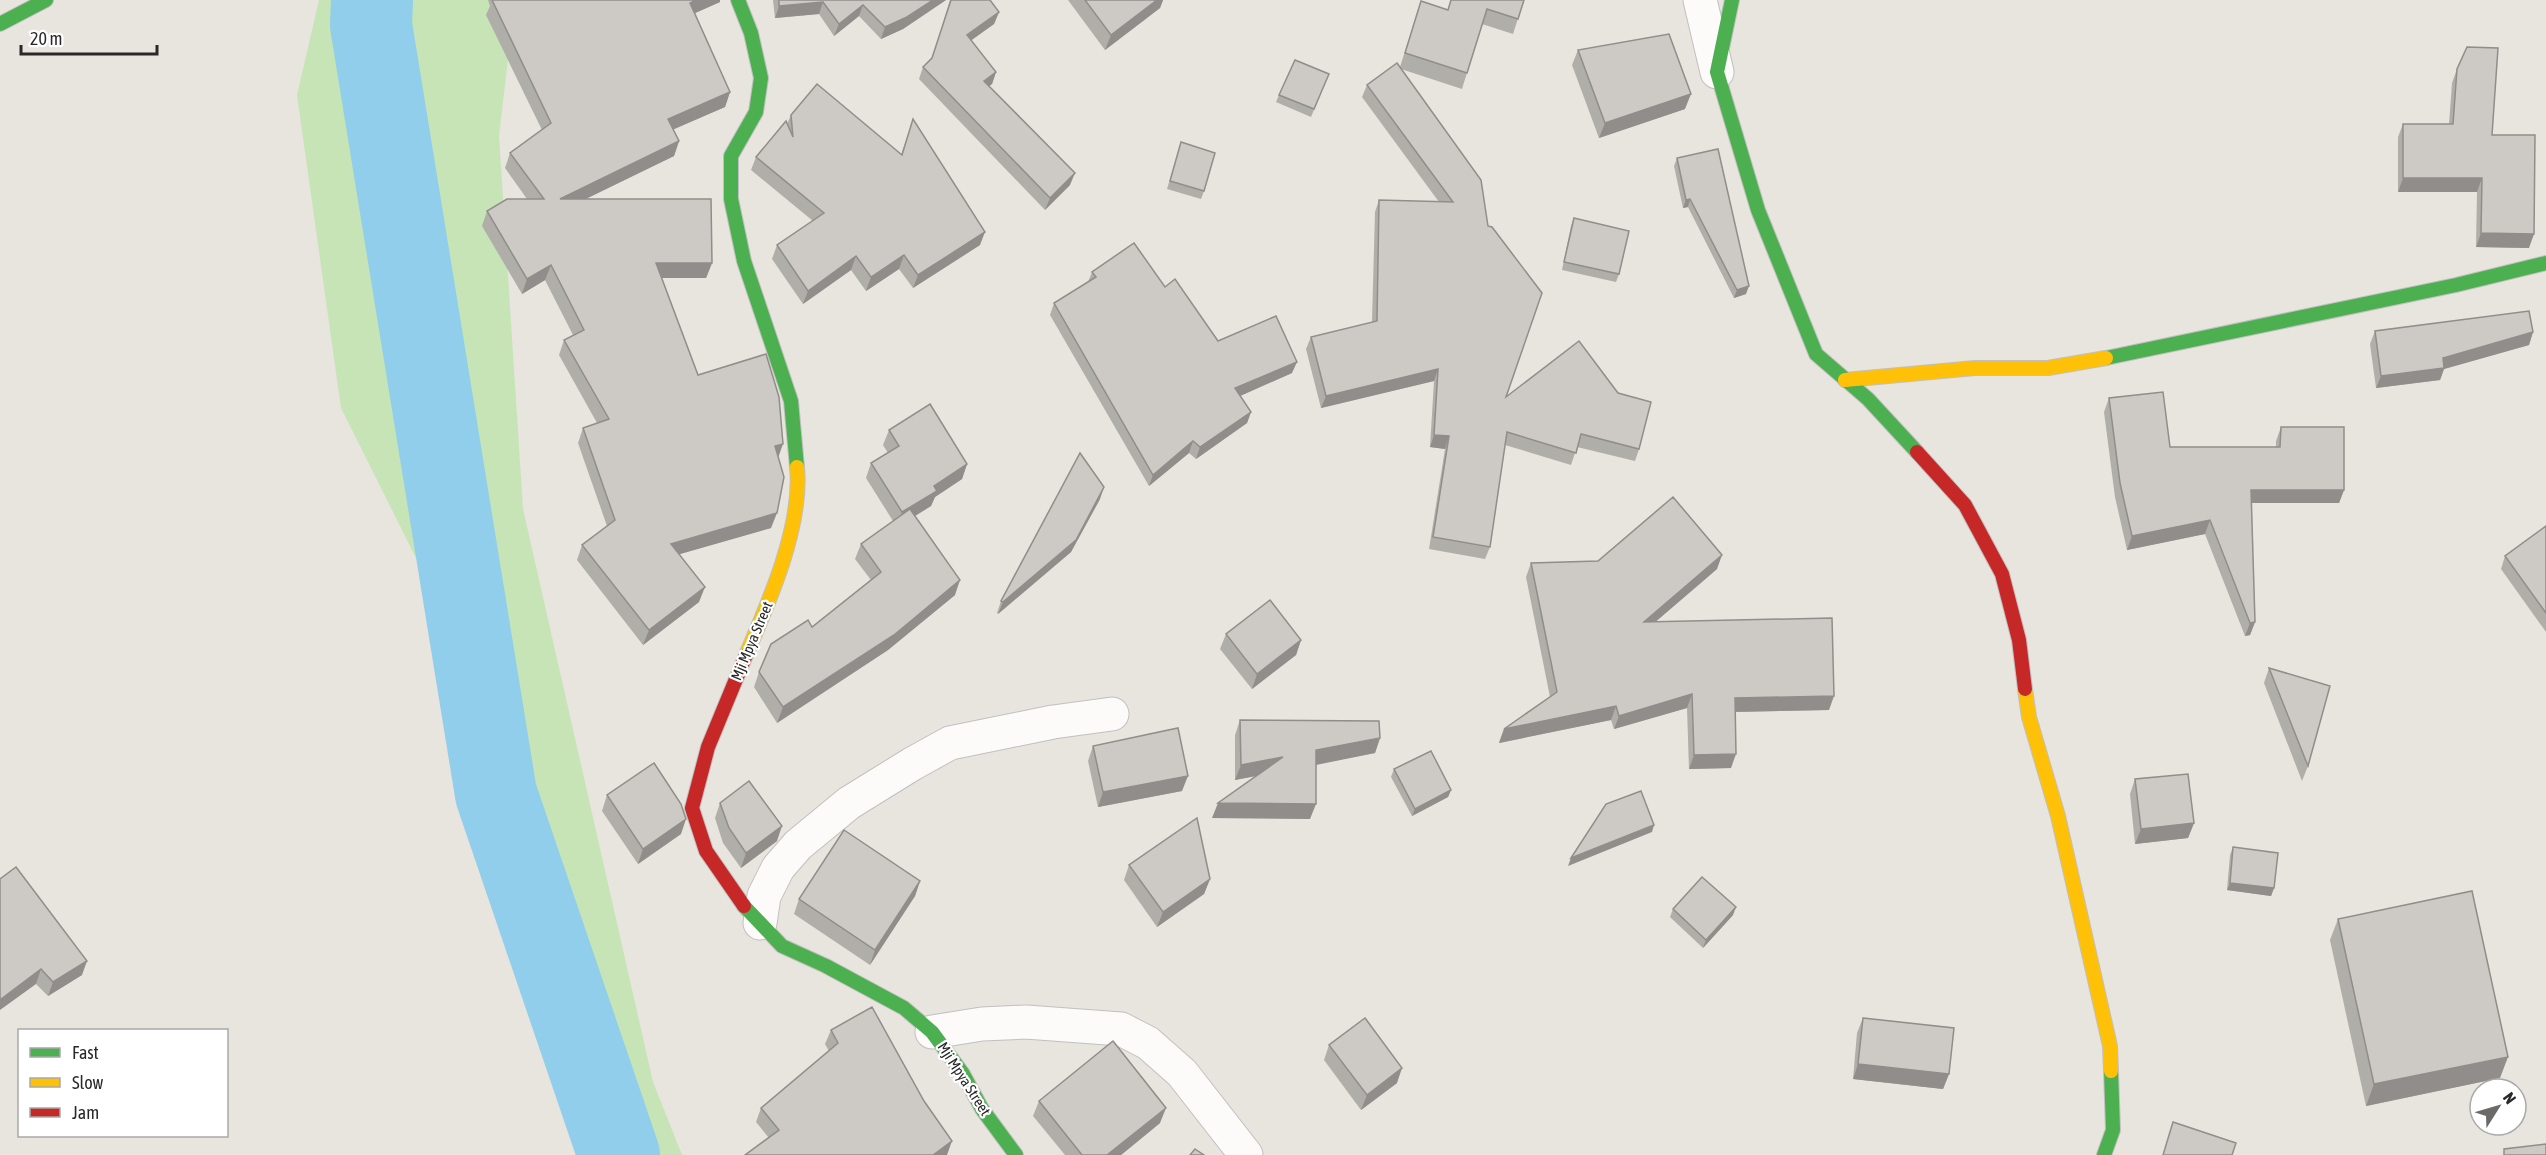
<svg xmlns="http://www.w3.org/2000/svg" width="2546" height="1155" font-family="'Asap Condensed',sans-serif">
	<style>
		.green { fill: #c6e4b6 }
		.lines { fill: none; stroke-linecap: round; stroke-linejoin: round }
		.river { stroke: #90ceeb; stroke-width: 82 }
		.street-casing { stroke: #c1c0c0; stroke-width: 35 }
		.fast-casing { stroke: #c1c0c0; stroke-width: 16 }
		.slow-casing { stroke: #c1c0c0; stroke-width: 16 }
		.jam-casing { stroke: #c1c0c0; stroke-width: 16 }
		.street { stroke: #fcfbfa; stroke-width: 33 }
		.fast { stroke: #4caf50; stroke-width: 14 }
		.slow { stroke: #ffc107; stroke-width: 14 }
		.jam { stroke: #c62828; stroke-width: 14 }
		.wall { fill: #b0aea9 }
		.shaded-wall { fill: #908d8a }
		.building { fill: #cdcac5; stroke: #908d8a; stroke-width: 1.5 }
		.labels { text-anchor: middle; stroke-width: 4.5; stroke-linejoin: round; paint-order: stroke }
		.street-label { font-size: 15px; fill: #292929; stroke: #fff }
	</style>
	<rect width="100%" height="100%" fill="#e8e4de"/>
	<polygon class="green" points="319,0 515,0 499,136 523,509 653,1082 682,1155 578,1155 453,632 341,408 297,95"/>
	<g class="lines">
		<polyline class="river" points="372,0 371,25 496,794 619,1155"/>
		<g class="street-casing">
			<g id="street">
				<polyline points="1700,0 1717,72"/>
				<polyline points="760,923 764,896 778,868 798,845 849,803 912,764 950,743 1053,722 1112,714"/>
				<polyline points="932,1032 982,1024 1026,1022 1121,1029 1148,1043 1182,1073 1246,1155"/>
			</g>
		</g>
		<g class="fast-casing">
			<g id="fast">
				<polyline points="738,0 751,33 761,78 756,112 731,156 731,199 744,261 791,401 797,467"/>
				<polyline points="1732,0 1717,72 1758,210 1816,354 1868,399 1917,452"/>
				<polyline points="0,24 46,0"/>
				<polyline points="2106,358 2456,285 2546,263"/>
				<polyline points="744,906 782,946 826,966 904,1008 932,1032 963,1074 982,1109 1016,1155"/>
				<polyline points="2104,1155 2113,1130 2111,1071"/>
			</g>
		</g>
		<g class="slow-casing">
			<g id="slow">
				<polyline points="1845,380 1975,368 2048,368 2106,358"/>
				<path d="M746,655C769,602 803,525 797,467"/>
				<polyline points="2025,689 2029,717 2058,816 2110,1046 2111,1071"/>
			</g>
		</g>
		<g class="jam-casing">
			<g id="jam">
				<polyline points="1917,452 1965,505 2002,574 2019,640 2025,689"/>
				<polyline points="744,906 706,851 692,808 708,747 746,655"/>
			</g>
		</g>
		<use href="#street" class="street"/>
		<use href="#fast" class="fast"/>
		<use href="#slow" class="slow"/>
		<use href="#jam" class="jam"/>
	</g>
	<g class="wall">
		<polygon points="488,0 720,0 720,2 695,13 730,92 725,107 673,129 679,141 674,156 585,199 712,263 706,278 662,278 698,375 778,457 771,528 680,554 699,602 643,645 577,560 582,545 607,526 578,443 583,428 597,423 559,355 564,340 573,335 545,280 522,294 482,226 487,211 527,199 505,168 510,153 542,130 486,15 490,6"/>
		<polygon points="773,0 946,0 903,29 881,39 859,16 834,36 819,14 775,18"/>
		<polygon points="950,0 990,0 999,12 994,24 971,40 996,72 992,84 989,86 1070,185 1045,210 919,79 923,67 932,59"/>
		<polygon points="1068,0 1163,0 1160,8 1105,50"/>
		<polygon points="1524,0 1513,34 1482,24 1462,89 1401,69 1481,180 1506,397 1639,449 1635,461 1577,447 1571,465 1505,445 1490,547 1485,559 1429,549 1445,449 1430,447 1434,381 1321,408 1306,349 1311,337 1372,322 1375,212 1379,200 1439,202 1362,97 1367,85 1400,67 1421,1 1448,10"/>
		<polygon points="1578,50 1685,109 1599,138 1572,65"/>
		<polygon points="2457,69 2492,135 2529,248 2476,247 2477,192 2398,192 2398,137 2403,124 2449,124 2452,83"/>
		<polygon points="1329,74 1311,117 1276,102 1279,95"/>
		<polygon points="791,115 901,155 913,119 980,245 913,288 899,269 866,291 851,270 803,304 772,259 777,245 813,221 751,170 756,157 787,124"/>
		<polygon points="1181,142 1204,191 1201,199 1167,189"/>
		<polygon points="1677,158 1746,294 1734,298 1688,207 1683,208 1674,166"/>
		<polygon points="1574,218 1619,274 1616,282 1562,270 1571,226"/>
		<polygon points="1092,272 1165,287 1218,341 1292,373 1240,396 1251,412 1247,423 1196,459 1189,453 1149,486 1050,315 1054,303 1088,282"/>
		<polygon points="2375,331 2533,332 2529,345 2444,369 2440,380 2376,388 2370,344"/>
		<polygon points="2109,398 2170,447 2276,447 2276,441 2281,427 2344,490 2339,503 2251,503 2255,622 2250,635 2245,636 2205,534 2127,550 2115,497 2104,412"/>
		<polygon points="889,430 967,464 962,479 935,497 931,506 915,516 955,595 888,650 777,723 754,687 759,672 812,627 871,580 855,559 861,544 893,521 866,478 871,463 888,453 883,445"/>
		<polygon points="1100,499 1071,552 998,614 997,613 1001,601"/>
		<polygon points="2546,526 2546,632 2501,569 2505,556"/>
		<polygon points="1531,563 1717,569 1655,622 1829,710 1735,712 1731,768 1689,769 1687,708 1614,729 1611,720 1499,743 1504,729 1550,697 1526,577"/>
		<polygon points="1226,634 1301,640 1296,655 1252,689 1220,649"/>
		<polygon points="2269,668 2308,766 2302,781 2264,683"/>
		<polygon points="1240,720 1380,738 1375,753 1316,764 1310,819 1212,818 1255,776 1235,780 1235,735"/>
		<polygon points="1093,746 1182,791 1098,807 1088,761"/>
		<polygon points="1394,769 1451,790 1448,797 1412,816 1391,777"/>
		<polygon points="2135,779 2194,823 2188,838 2135,844 2130,794"/>
		<polygon points="607,795 681,834 638,864 602,811"/>
		<polygon points="720,803 777,841 741,868 723,843 715,818"/>
		<polygon points="2233,847 2274,888 2271,896 2227,890 2230,855"/>
		<polygon points="1129,865 1210,879 1204,894 1157,927 1124,880"/>
		<polygon points="0,879 82,975 48,996 36,984"/>
		<polygon points="920,881 915,896 870,965 794,914 799,899"/>
		<polygon points="1673,909 1733,915 1703,948 1670,917"/>
		<polygon points="2338,919 2500,1078 2366,1106 2330,940"/>
		<polygon points="1863,1018 1949,1074 1943,1089 1853,1079 1857,1033"/>
		<polygon points="831,1030 947,1155 769,1138 756,1122 761,1108 829,1051 825,1044"/>
		<polygon points="1329,1045 1397,1083 1361,1110 1324,1060"/>
		<polygon points="1039,1101 1160,1123 1121,1155 1065,1155 1033,1116"/>
	</g>
	<g class="shaded-wall">
		<polygon points="696,0 720,0 720,2 684,18 690,3"/>
		<polygon points="933,0 946,0 903,29 881,39 885,27"/>
		<polygon points="1157,0 1163,0 1160,8 1105,50 1111,35"/>
		<polygon points="823,2 819,14 775,18 779,6"/>
		<polygon points="863,5 859,16 834,36 839,24"/>
		<polygon points="999,12 994,24 962,47 967,35"/>
		<polygon points="996,72 992,84 980,93 984,81"/>
		<polygon points="730,92 725,107 663,134 668,119"/>
		<polygon points="1691,94 1685,109 1599,138 1605,123"/>
		<polygon points="679,141 674,156 555,214 560,199"/>
		<polygon points="1075,173 1070,185 1045,210 1050,198"/>
		<polygon points="2403,178 2482,178 2477,192 2398,192"/>
		<polygon points="1690,199 1688,207 1683,208 1686,200"/>
		<polygon points="985,232 980,245 913,288 918,275"/>
		<polygon points="2481,233 2534,234 2529,248 2476,247"/>
		<polygon points="904,255 899,269 866,291 871,277"/>
		<polygon points="856,256 851,270 803,304 808,291"/>
		<polygon points="656,263 712,263 706,278 651,278"/>
		<polygon points="551,265 545,280 522,294 527,279"/>
		<polygon points="1749,286 1746,294 1734,298 1737,290"/>
		<polygon points="2533,332 2529,345 2444,369 2440,380 2376,388 2381,376"/>
		<polygon points="1297,362 1292,373 1231,400 1235,388"/>
		<polygon points="1438,369 1434,381 1321,408 1326,396"/>
		<polygon points="1251,412 1247,423 1196,459 1200,447"/>
		<polygon points="1434,435 1449,436 1445,449 1430,447"/>
		<polygon points="1193,441 1189,453 1149,486 1153,475"/>
		<polygon points="783,444 778,458 775,446"/>
		<polygon points="967,464 962,479 935,497 931,506 897,527 902,512 934,486"/>
		<polygon points="1104,487 1100,499 1071,552 998,614 1003,602"/>
		<polygon points="2251,490 2344,490 2339,503 2246,503"/>
		<polygon points="777,513 771,528 666,558 671,544"/>
		<polygon points="2210,520 2205,534 2127,550 2132,536"/>
		<polygon points="1722,555 1717,569 1639,636 1644,622"/>
		<polygon points="960,580 955,595 888,650 777,723 783,707"/>
		<polygon points="705,587 699,602 643,645 649,630"/>
		<polygon points="2255,622 2250,635 2245,636 2250,623"/>
		<polygon points="1301,640 1296,655 1252,689 1257,674"/>
		<polygon points="1692,694 1687,708 1614,729 1619,716"/>
		<polygon points="1834,696 1829,710 1730,712 1735,698"/>
		<polygon points="1616,706 1611,720 1499,743 1504,729"/>
		<polygon points="1380,738 1375,753 1311,766 1316,750"/>
		<polygon points="1736,754 1731,768 1689,769 1694,755"/>
		<polygon points="1283,757 1277,772 1235,780 1241,765"/>
		<polygon points="1188,776 1182,791 1098,807 1103,792"/>
		<polygon points="1451,790 1448,797 1412,816 1415,809"/>
		<polygon points="1218,803 1316,804 1310,819 1212,818"/>
		<polygon points="686,819 681,834 638,864 643,849"/>
		<polygon points="2194,823 2188,838 2135,844 2141,829"/>
		<polygon points="1654,825 1652,832 1568,866 1571,858"/>
		<polygon points="782,826 777,841 741,868 746,853"/>
		<polygon points="1210,879 1204,894 1157,927 1163,912"/>
		<polygon points="920,881 915,896 870,965 875,950"/>
		<polygon points="2230,883 2274,888 2271,896 2227,890"/>
		<polygon points="1736,907 1733,915 1703,948 1706,940"/>
		<polygon points="87,961 82,975 48,996 53,982"/>
		<polygon points="41,969 36,984 0,1010 0,1000"/>
		<polygon points="2508,1057 2500,1078 2366,1106 2374,1084"/>
		<polygon points="1858,1064 1949,1074 1943,1089 1853,1079"/>
		<polygon points="1402,1068 1397,1083 1361,1110 1367,1095"/>
		<polygon points="1166,1108 1160,1123 1121,1155 1107,1155"/>
		<polygon points="952,1141 947,1155 933,1155"/>
	</g>
	<g class="building">
		<polygon points="492,0 696,0 690,3 730,92 668,119 679,141 560,199 711,199 712,263 656,263 698,375 766,354 779,397 783,444 775,446 784,477 777,513 671,544 705,587 649,630 582,545 615,520 583,428 609,419 564,340 584,330 551,265 527,279 487,211 507,199 544,199 510,153 551,123"/>
		<polygon points="779,0 933,0 907,17 885,27 863,5 839,24 823,2 779,6"/>
		<polygon points="951,0 990,0 999,12 967,35 996,72 984,81 1075,173 1050,198 923,67 932,58"/>
		<polygon points="1085,0 1157,0 1111,35"/>
		<polygon points="1451,0 1524,0 1518,19 1487,9 1467,73 1405,53 1421,1 1448,10"/>
		<polygon points="1669,34 1691,94 1605,123 1578,50"/>
		<polygon points="2467,47 2498,48 2492,135 2535,135 2534,234 2481,233 2482,178 2403,178 2403,124 2453,124 2457,69"/>
		<polygon points="1295,60 1329,74 1314,109 1279,95"/>
		<polygon points="1397,63 1481,180 1488,226 1492,227 1542,293 1506,397 1579,341 1618,393 1651,402 1639,449 1581,434 1576,453 1507,432 1490,547 1433,537 1449,436 1434,435 1438,369 1326,396 1311,337 1377,321 1379,200 1453,202 1367,85"/>
		<polygon points="817,84 902,155 913,119 985,232 918,275 904,255 871,277 856,256 808,291 777,245 824,213 756,157 786,121 793,137 791,115"/>
		<polygon points="1181,142 1215,153 1204,191 1170,181"/>
		<polygon points="1718,149 1749,286 1737,290 1690,199 1686,200 1677,158"/>
		<polygon points="1574,218 1629,231 1619,274 1564,262"/>
		<polygon points="1134,243 1165,287 1175,279 1218,341 1276,316 1297,362 1235,388 1251,412 1200,447 1193,441 1153,475 1054,303 1096,277 1092,272"/>
		<polygon points="2529,311 2533,332 2443,358 2444,368 2381,376 2375,331"/>
		<polygon points="2163,392 2170,447 2280,447 2281,427 2344,427 2344,490 2251,490 2255,622 2250,623 2210,520 2132,536 2120,483 2109,398"/>
		<polygon points="930,404 967,464 934,486 937,491 902,512 871,463 899,446 889,430"/>
		<polygon points="1080,453 1104,487 1076,540 1003,602 1001,601"/>
		<polygon points="1673,497 1722,555 1644,622 1832,618 1834,696 1735,698 1736,754 1694,755 1692,694 1619,716 1616,706 1504,729 1557,692 1531,563 1598,561"/>
		<polygon points="910,509 960,580 894,635 783,707 759,672 771,644 808,620 812,627 881,572 861,544"/>
		<polygon points="2546,526 2546,613 2505,556"/>
		<polygon points="1270,600 1301,640 1257,674 1226,634"/>
		<polygon points="2269,668 2330,686 2308,766"/>
		<polygon points="1240,720 1379,721 1380,738 1316,750 1316,804 1218,803 1283,757 1241,765"/>
		<polygon points="1178,728 1188,776 1103,792 1093,746"/>
		<polygon points="1431,751 1451,790 1415,809 1394,769"/>
		<polygon points="654,763 681,804 686,819 643,849 607,795"/>
		<polygon points="2188,774 2194,823 2141,829 2135,779"/>
		<polygon points="749,781 782,826 746,853 729,828 720,803"/>
		<polygon points="1641,791 1654,825 1571,858 1606,804"/>
		<polygon points="1197,818 1210,879 1163,912 1129,865"/>
		<polygon points="844,830 920,881 875,950 799,899"/>
		<polygon points="2233,847 2278,853 2274,888 2230,883"/>
		<polygon points="16,867 87,961 53,982 41,969 0,1000 0,879"/>
		<polygon points="1702,877 1736,907 1706,940 1673,909"/>
		<polygon points="2472,891 2508,1057 2374,1084 2338,919"/>
		<polygon points="872,1007 924,1101 952,1141 933,1155 745,1155 779,1130 761,1108 838,1043 831,1030"/>
		<polygon points="1365,1018 1402,1068 1367,1095 1329,1045"/>
		<polygon points="1863,1018 1954,1028 1949,1074 1858,1064"/>
		<polygon points="1113,1041 1166,1108 1107,1155 1082,1155 1039,1101"/>
		<polygon points="2173,1122 2236,1143 2232,1155 2163,1155"/>
		<polygon points="2546,1144 2546,1155 2504,1155 2504,1149"/>
		<polygon points="1195,1149 1204,1155 1190,1155"/>
	</g>
	<g class="labels">
		<g class="street-label">
			<text transform="translate(752 641) rotate(-67)" y="5">Mji Mpya Street</text>
			<text transform="translate(964 1079) rotate(57)" y="5">Mji Mpya Street</text>
		</g>
	</g>
	<rect x="18" y="1029" width="210" height="108" fill="#ffffff" stroke="#a9a9a9" stroke-width="1.5"/>
	<rect x="30" y="1048" width="30" height="9" fill="#4caf50" stroke="#a9a9a9" stroke-width="1.5"/>
	<text x="72" y="1059" font-size="18" fill="#292929">Fast</text>
	<rect x="30" y="1078" width="30" height="9" fill="#ffc107" stroke="#a9a9a9" stroke-width="1.5"/>
	<text x="72" y="1089" font-size="18" fill="#292929">Slow</text>
	<rect x="30" y="1108" width="30" height="9" fill="#c62828" stroke="#a9a9a9" stroke-width="1.5"/>
	<text x="72" y="1119" font-size="18" fill="#292929">Jam</text>
	<g transform="translate(2498 1107) rotate(53)"><circle r="28" fill="#ffffff" stroke="#a9a9a9" stroke-width="1.5"/>
	<path d="M0-4.5L10 22L0 15L-10 22Z" fill="#6c6a68"/>
	<text y="-9" font-size="16" font-weight="bold" text-anchor="middle" fill="#292929">N</text>
	</g>
	<path d="M21 45v9h136v-9" fill="none" stroke="#292929" stroke-width="3"/>
	<text x="30" y="45" font-size="18" fill="#292929" stroke="#ffffff" stroke-width="4.5" paint-order="stroke">20 m</text>
</svg>
